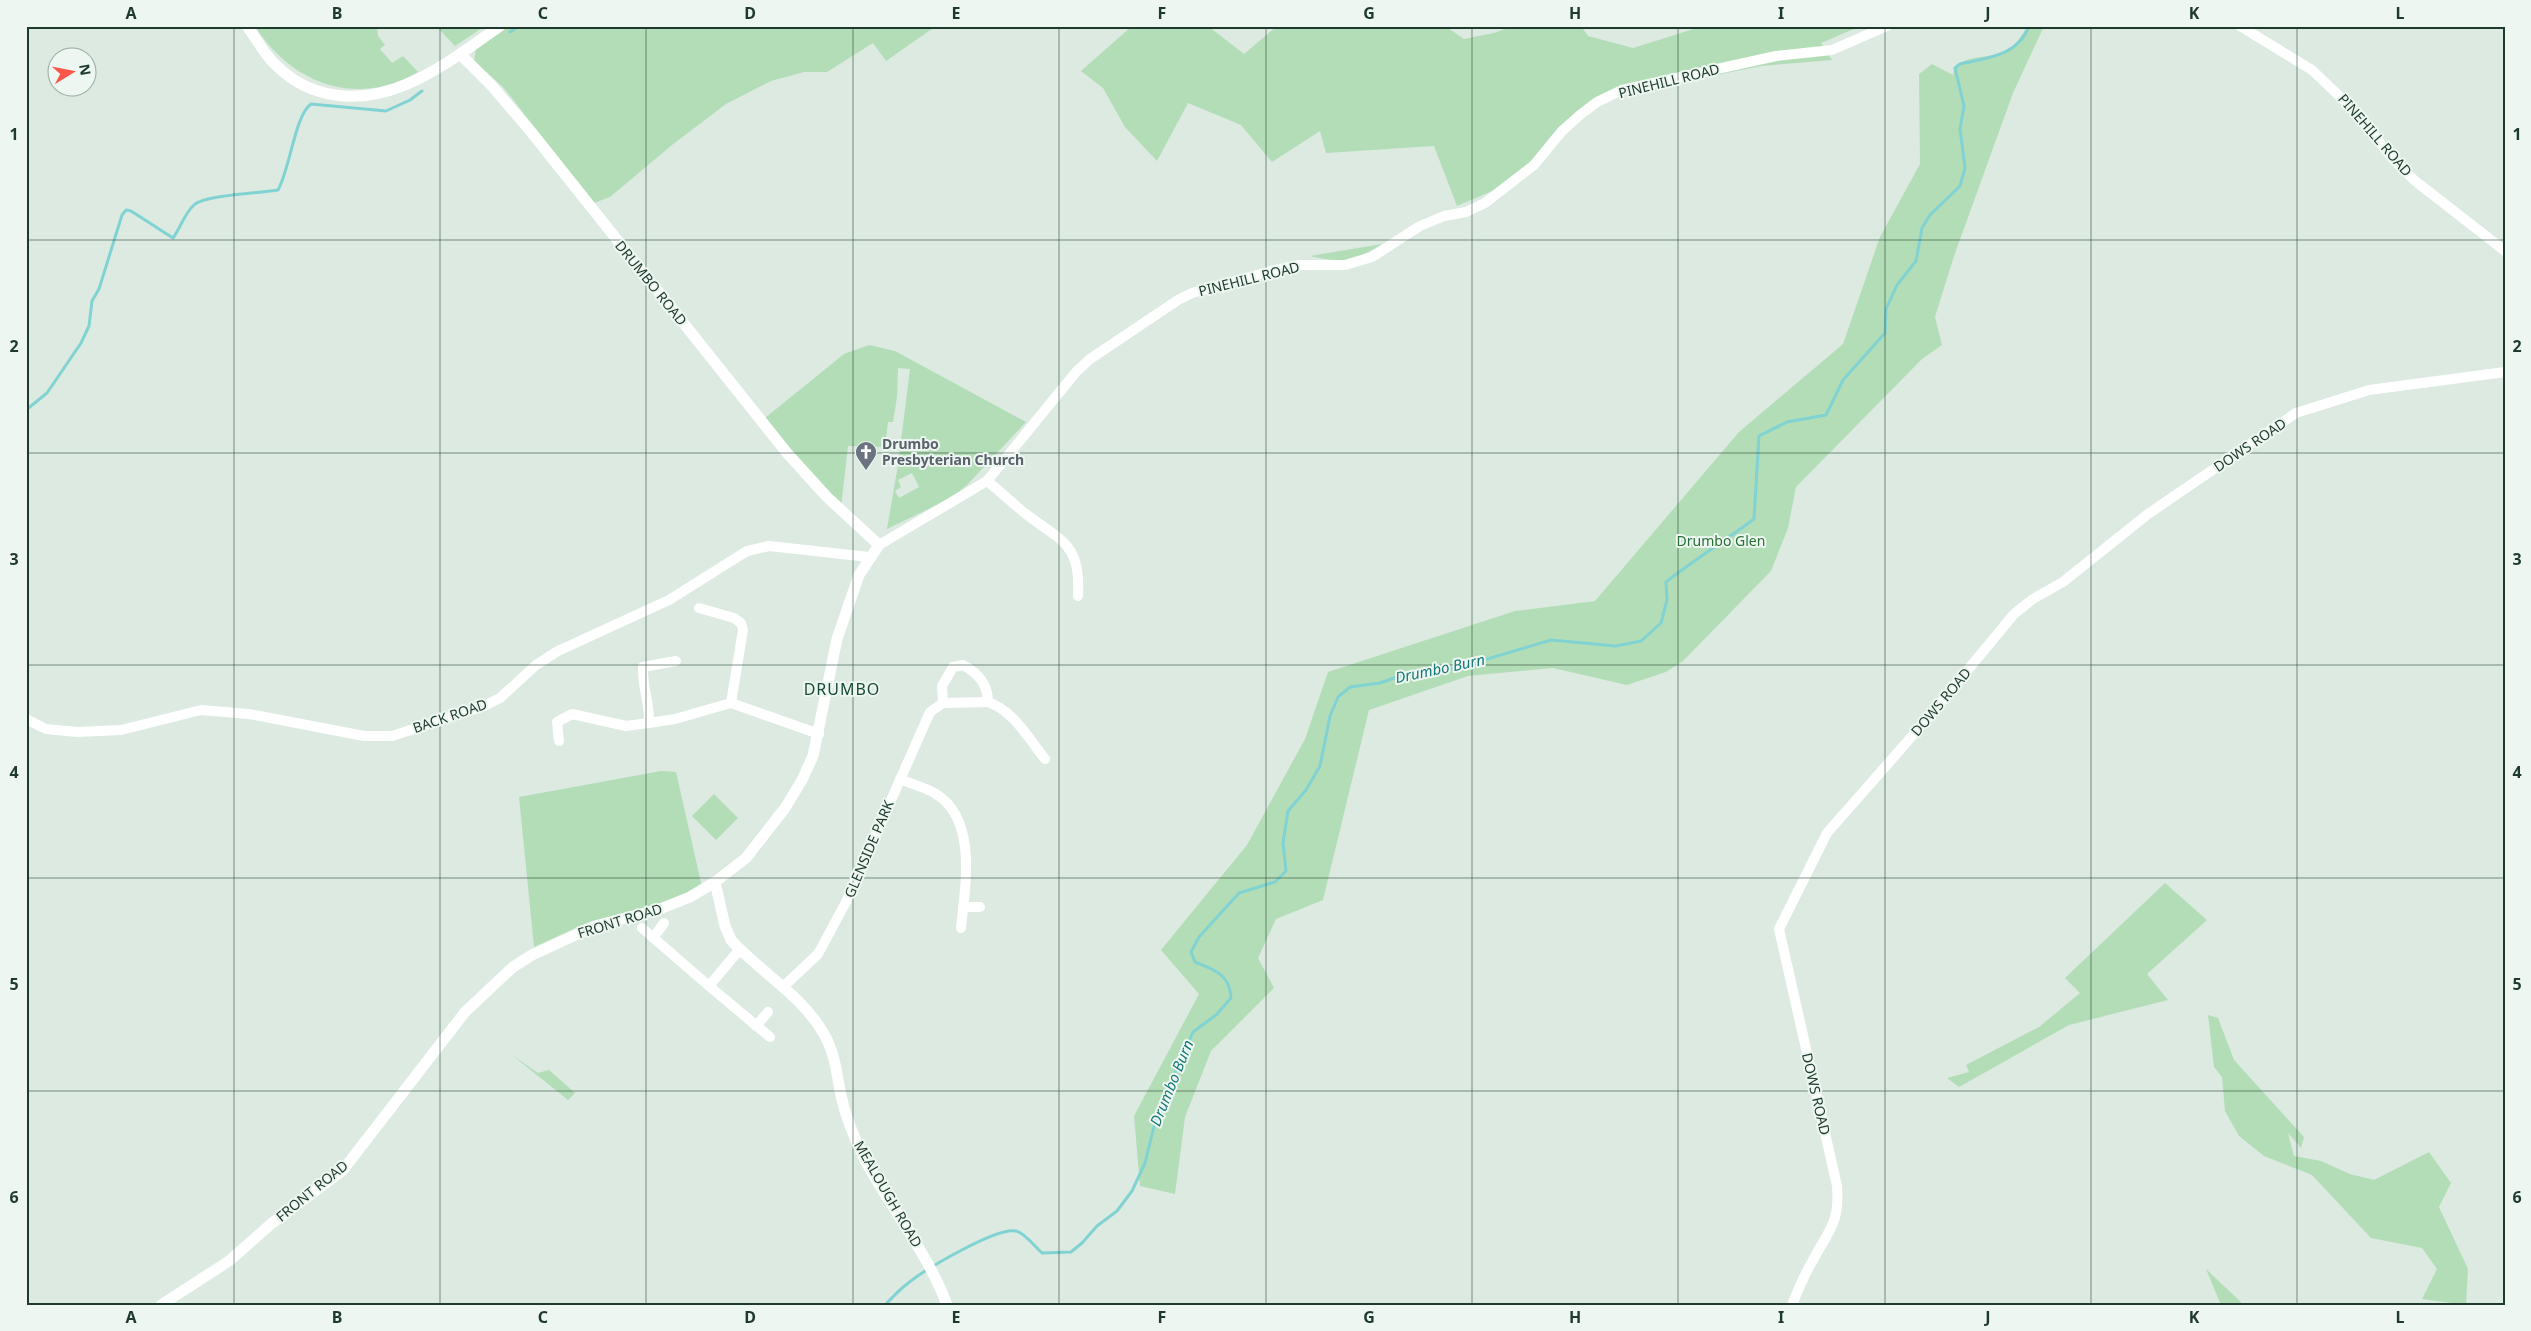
<svg xmlns="http://www.w3.org/2000/svg" width="2531" height="1331" font-family="'Noto Sans',sans-serif">
	<style>
		.green { fill: #b3ddb7; fill-rule: evenodd }
		.lines { fill: none; stroke-linecap: round; stroke-linejoin: round }
		.stream { stroke: #80d3d2; stroke-width: 3 }
		.minor { stroke: #fff; stroke-width: 10 }
		.tertiary { stroke: #fff; stroke-width: 11 }
		.grid { fill: none; stroke: #1e3a2d; stroke-width: 1; stroke-opacity: 0.55 }
		.labels { text-anchor: middle; stroke-width: 4; stroke-linejoin: round; paint-order: stroke }
		.street-label { font-size: 14px; fill: #1e3a2d; stroke: #edf6f0 }
		.worship-label { font-size: 14px; font-weight: bold; fill: #5b616d; stroke: #edf6f0; text-anchor: start }
		.park-label { font-size: 14px; fill: #267236; stroke: #edf6f0 }
		.water-label { font-size: 15px; font-style: italic; fill: #167877; stroke: #edf6f0 }
		.quarter-label { font-size: 16px; letter-spacing: 1px; fill: #194c37; stroke: #edf6f0 }
		.neatline { fill: none; stroke: #1e3a2d; stroke-width: 2 }
		.grid-label { font-size: 16px; text-anchor: middle; font-weight: bold; fill: #1e3a2d }
	</style>
	<rect width="100%" height="100%" fill="#dceae2"/>
	<g class="green">
		<path d="M255,26H377L378,36L385,45L380,49L392,63L403,56L418,72C356,108 292,84 255,26Z"/>
		<polygon points="436,26 485,26 455,46"/>
		<polygon points="508,26 936,26 886,61 873,43 827,72 804,72 771,81 726,104 672,145 610,197 594,203 503,87 474,61 476,49"/>
		<polygon points="1132,26 1208,26 1244,54 1277,26 1445,26 1464,39 1494,33 1513,26 1581,26 1588,36 1633,48 1703,26 1861,26 1821,43 1832,60 1761,66 1593,100 1560,126 1533,162 1492,191 1457,206 1434,146 1326,153 1320,131 1272,162 1241,125 1188,103 1157,161 1125,127 1103,88 1081,71"/>
		<path d="M2027,26H2044L2013,93L1954,256L1935,317L1942,345L1922,359L1796,487L1788,528L1771,571L1683,661L1666,672L1627,685L1553,668L1468,676L1369,710L1323,900L1276,919L1258,958L1274,988L1211,1051L1185,1117L1175,1194L1140,1186L1134,1116L1199,994L1161,950L1247,845L1305,739L1328,672L1515,611L1595,601L1739,432L1843,344L1880,237L1920,164L1919,74L1932,64L1953,75L1954,68C1975,47 2006,70 2027,26Z"/>
		<path d="M1382,244C1352,262 1344,263 1310,256Z"/>
		<path d="M869,345L895,351L1026,422L967,485L951,498L887,529L898,465L910,369L898,368L897,397L893,422H888L885,447L848,446L841,507L804,470L765,418L844,354ZM912,473L919,487L899,498L895,491L901,487L898,480Z"/>
		<polygon points="661,771 676,772 702,887 664,903 584,924 534,947 519,797"/>
		<polygon points="714,794 738,818 716,840 692,816"/>
		<polygon points="2165,883 2207,920 2147,974 2168,1000 2069,1025 1959,1087 1947,1078 1969,1072 1966,1065 2039,1027 2080,993 2065,978"/>
		<polygon points="2208,1015 2218,1018 2234,1060 2304,1137 2301,1148 2288,1133 2294,1156 2321,1161 2350,1174 2374,1180 2429,1152 2451,1183 2439,1207 2468,1269 2466,1305 2422,1299 2437,1269 2422,1248 2371,1238 2312,1175 2264,1156 2239,1136 2225,1111 2222,1077 2214,1067"/>
		<polygon points="512,1055 538,1073 549,1070 575,1093 568,1100"/>
		<polygon points="2206,1269 2244,1305 2221,1305"/>
	</g>
	<g class="lines">
		<g class="stream">
			<polyline points="510,32 519,26"/>
			<path d="M26,410L47,393L81,343L89,326L92,301L99,289L122,215L126,210L131,211L173,238C181,227 184,214 194,205C205,195 260,193 278,190C290,169 295,115 311,104L386,111L410,100L422,91"/>
			<path d="M885,1305C892,1298 899,1290 907,1284C924,1270 996,1227 1016,1231C1025,1233 1035,1247 1042,1253L1071,1252L1082,1243L1097,1226L1117,1211L1132,1191L1145,1163L1158,1110L1193,1032L1216,1015L1231,998C1230,974 1214,970 1195,962L1191,952L1199,937L1239,893L1275,882L1286,871L1283,843L1288,811L1306,790L1320,766L1330,716L1338,697L1350,687L1380,683L1408,673L1457,668L1551,640L1616,646L1641,641L1661,623L1667,600L1666,582C1695,559 1725,541 1754,519L1759,436L1787,422L1826,415L1843,380L1885,333L1886,309L1897,285L1916,261L1922,228L1930,215L1960,186L1965,168L1960,129L1964,106L1955,68L1960,64C1987,58 2018,56 2029,26"/>
		</g>
		<g class="minor">
			<polyline points="2240,26 2312,70 2353,109 2393,159 2414,180 2505,251"/>
			<path d="M987,481C1000,491 1012,503 1026,514C1062,542 1081,543 1078,596"/>
			<polyline points="879,545 987,481 1076,372 1090,359 1178,300 1192,293 1271,271 1299,265 1345,265 1372,257 1420,226 1444,216 1466,212 1485,203 1534,165 1562,131 1580,115 1597,102 1622,90 1776,56 1832,50 1887,26"/>
			<polyline points="699,608 734,618 741,623 743,630 731,703"/>
			<polyline points="943,703 988,702"/>
			<polyline points="26,719 46,729 77,732 121,730 201,710 249,714 364,736 392,736 484,706 500,698 536,665 558,651 669,600 747,551 769,546 869,557"/>
			<path d="M649,723C650,704 642,687 643,667L676,661"/>
			<polyline points="559,741 557,722 572,714 626,726 649,723 675,719 731,703 819,734"/>
			<path d="M900,779C911,784 925,787 936,794C978,820 965,887 961,928"/>
			<polyline points="963,907 980,907"/>
			<polyline points="642,928 709,986"/>
			<polyline points="653,938 664,923"/>
			<polyline points="740,949 709,986 770,1037"/>
			<path d="M783,987L818,954L846,902L930,712L943,703L942,686L953,667L963,665C978,673 988,684 988,702C1014,711 1028,738 1045,759"/>
			<polyline points="756,1026 768,1012"/>
			<path d="M1792,1305C1798,1290 1804,1275 1812,1262C1828,1231 1840,1224 1837,1186L1779,929L1827,833L1928,718L2014,614L2033,599L2063,582L2148,514L2296,413L2369,390L2505,372"/>
		</g>
		<g class="tertiary">
			<path d="M247,26C255,37 262,50 271,60C284,74 301,86 318,91C387,113 447,63 500,26"/>
			<path d="M715,882L725,926L731,940C761,973 802,995 824,1034C835,1053 837,1075 841,1096C846,1118 855,1140 865,1160C891,1209 928,1253 947,1305"/>
			<polyline points="161,1305 229,1261 271,1224 343,1170 465,1012 513,967 532,955 595,926 660,909 690,897 715,882 746,858 785,808 802,780 813,756 837,639 859,575 879,545 827,497 787,453 532,133 492,86 460,54"/>
		</g>
	</g>
	<path class="grid" d="M234,26V1305M440,26V1305M646,26V1305M853,26V1305M1059,26V1305M1266,26V1305M1472,26V1305M1678,26V1305M1885,26V1305M2091,26V1305M2297,26V1305M26,240H2505M26,453H2505M26,665H2505M26,878H2505M26,1091H2505"/>
	<defs>
		<g id="church-pin" transform="scale(1.125)"><path d="M0 17L-7.5 6A9.5 9.5 0 1 1 7.5 6Z" fill="#6b7280" stroke="#edf6f0"/><path d="M-1.2-6h2.4v3.5h3.3v2.4h-3.3V6h-2.4V-.1h-3.3v-2.4h3.3Z" fill="#fff"/></g>
	</defs>
	<g fill-rule="evenodd">
		<use href="#church-pin" x="866" y="452"/>
	</g>
	<g class="labels">
		<g class="street-label">
			<text transform="translate(1669 81) rotate(-14)" y="5">PINEHILL ROAD</text>
			<text transform="translate(2375 135) rotate(49)" y="5">PINEHILL ROAD</text>
			<text transform="translate(1249 279) rotate(-14)" y="5">PINEHILL ROAD</text>
			<text transform="translate(651 283) rotate(51)" y="5">DRUMBO ROAD</text>
			<text transform="translate(2250 445) rotate(-34)" y="5">DOWS ROAD</text>
			<text transform="translate(1941 702) rotate(-50)" y="5">DOWS ROAD</text>
			<text transform="translate(450 716) rotate(-19)" y="5">BACK ROAD</text>
			<text transform="translate(869 849) rotate(-67)" y="5">GLENSIDE PARK</text>
			<text transform="translate(620 921) rotate(-17)" y="5">FRONT ROAD</text>
			<text transform="translate(1816 1094) rotate(77)" y="5">DOWS ROAD</text>
			<text transform="translate(312 1191) rotate(-39)" y="5">FRONT ROAD</text>
			<text transform="translate(888 1194) rotate(60)" y="5">MEALOUGH ROAD</text>
		</g>
		<g class="worship-label">
			<text x="882" y="449">Drumbo<tspan x="882" dy="16">Presbyterian Church</tspan></text>
		</g>
		<g class="park-label">
			<text x="1721" y="546">Drumbo Glen</text>
		</g>
		<g class="water-label">
			<text transform="translate(1440 669) rotate(-12)" y="5">Drumbo Burn</text>
			<text transform="translate(1172 1083) rotate(-68)" y="5">Drumbo Burn</text>
		</g>
		<g class="quarter-label">
			<text x="842" y="695">DRUMBO</text>
		</g>
	</g>
	<rect width="2531" height="1331" fill="none" stroke="#edf6f0" stroke-width="55"/>
	<g transform="translate(72 72) rotate(80)"><circle r="24" fill="#edf6f0" stroke="#9aaba2"/>
	<path d="M0-4L9 19L0 12L-9 19Z" fill="#fa574a"/>
	<text y="-8" font-size="14" font-weight="bold" text-anchor="middle" fill="#1e3a2d">N</text>
	</g>
	<rect x="28" y="28" width="2476" height="1276" class="neatline"/>
	<g class="grid-label">
		<text x="131" y="19">A</text>
		<text x="337" y="19">B</text>
		<text x="543" y="19">C</text>
		<text x="750" y="19">D</text>
		<text x="956" y="19">E</text>
		<text x="1162" y="19">F</text>
		<text x="1369" y="19">G</text>
		<text x="1575" y="19">H</text>
		<text x="1781" y="19">I</text>
		<text x="1988" y="19">J</text>
		<text x="2194" y="19">K</text>
		<text x="2400" y="19">L</text>
		<text x="14" y="140">1</text>
		<text x="2517" y="140">1</text>
		<text x="14" y="352">2</text>
		<text x="2517" y="352">2</text>
		<text x="14" y="565">3</text>
		<text x="2517" y="565">3</text>
		<text x="14" y="778">4</text>
		<text x="2517" y="778">4</text>
		<text x="14" y="990">5</text>
		<text x="2517" y="990">5</text>
		<text x="14" y="1203">6</text>
		<text x="2517" y="1203">6</text>
		<text x="131" y="1323">A</text>
		<text x="337" y="1323">B</text>
		<text x="543" y="1323">C</text>
		<text x="750" y="1323">D</text>
		<text x="956" y="1323">E</text>
		<text x="1162" y="1323">F</text>
		<text x="1369" y="1323">G</text>
		<text x="1575" y="1323">H</text>
		<text x="1781" y="1323">I</text>
		<text x="1988" y="1323">J</text>
		<text x="2194" y="1323">K</text>
		<text x="2400" y="1323">L</text>
	</g>
</svg>
